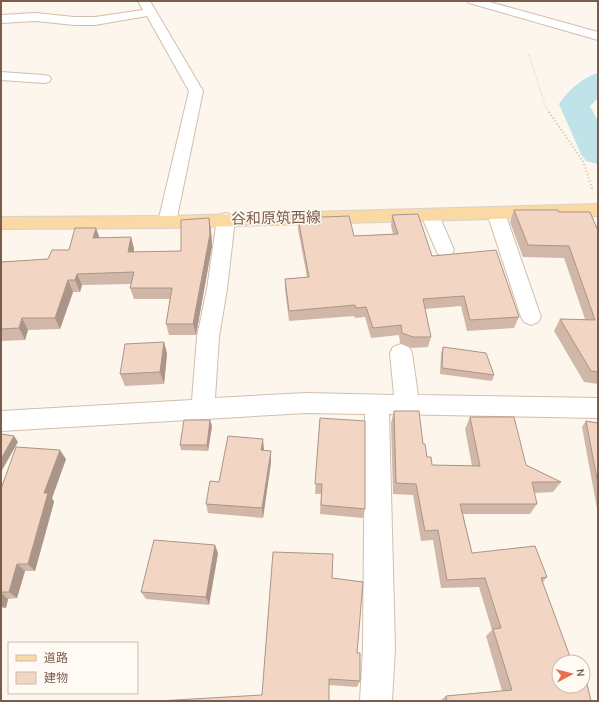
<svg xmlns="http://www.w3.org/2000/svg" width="599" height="702" font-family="Karla,'Noto Sans JP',sans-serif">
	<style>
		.water { fill: #bfe3e8; stroke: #a5d3da }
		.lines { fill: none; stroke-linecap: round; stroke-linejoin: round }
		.river { fill: #bfe3e8; fill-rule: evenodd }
		.minor-casing { stroke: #d1beb0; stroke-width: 2 }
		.major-casing { stroke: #dad1cd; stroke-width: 2 }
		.path-far1 { stroke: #d9b8a5; stroke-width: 1.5; stroke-dasharray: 0.5 2; stroke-linecap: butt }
		.path { stroke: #d9b8a5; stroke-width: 2; stroke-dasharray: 1 2.5; stroke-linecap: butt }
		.minor { fill: #fff; fill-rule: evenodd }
		.major { fill: #fbd9a5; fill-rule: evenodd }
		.wall { fill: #d1b7a8 }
		.shaded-wall { fill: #aa9588 }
		.building { fill: #f3d5c3; stroke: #aa9588 }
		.labels { text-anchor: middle; stroke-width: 3; stroke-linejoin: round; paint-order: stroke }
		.street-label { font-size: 15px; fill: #7a5c4d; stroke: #fffaf3 }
	</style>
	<rect width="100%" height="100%" fill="#fdf6ec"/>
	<polygon class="water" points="569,104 579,105 598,144 598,166"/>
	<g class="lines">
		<path class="river" d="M598,73V98L590,106L598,121V164L586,161L581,154L559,104C568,91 582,77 598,73Z"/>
		<g class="minor-casing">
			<g id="minor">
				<polygon points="138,1 150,1 203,91 176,222 173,226 167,228 161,226 158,222 189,91 147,16 95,25 74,25 36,21 1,23 1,15 36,13 74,17 95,17 143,10"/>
				<polygon points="467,1 486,1 598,32 598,40 469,3"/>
				<polygon points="1,72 44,75 49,76 51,79 49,82 44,83 1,80"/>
				<polygon points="496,207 502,209 505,213 541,317 538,322 531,325 524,322 521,317 487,213 490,209"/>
				<polygon points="430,209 436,211 439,215 454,250 452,254 445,256 438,254 436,250 421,215 424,211"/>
				<polygon points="226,213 232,215 235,219 227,289 219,337 215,398 306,393 394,395 390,353 393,347 401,344 409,347 412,353 418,395 598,398 598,418 389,414 395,648 392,701 360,701 363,648 365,414 306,413 1,431 1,411 192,400 197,337 207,289 217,219 220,215"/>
			</g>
		</g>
		<g class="major-casing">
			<polygon id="major" points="598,204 598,216 167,228 1,229 1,217 167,216"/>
		</g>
		<polyline class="path-far1" points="529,55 546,108 550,113"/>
		<polyline class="path" points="549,112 583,161 593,191"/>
		<use href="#minor" class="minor"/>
		<use href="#major" class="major"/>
	</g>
	<g class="wall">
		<polygon points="514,210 559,212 598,231 598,384 584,382 554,331 560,319 585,319 564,258 523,257 510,222"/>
		<polygon points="392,215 432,256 519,317 514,328 467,331 461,306 425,309 431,337 428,347 411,348 400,343 399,335 371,338 365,317 355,318 354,316 289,321 285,289 285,279 307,277 298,229 298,218 354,236 393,234 391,226"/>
		<polygon points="209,218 211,230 212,246 196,335 169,335 166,324 170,299 134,299 130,288 131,284 82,285 80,292 73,292 60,329 28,330 25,340 1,341 1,262 48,259 69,250 100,238 131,237 134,249 134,252 181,251"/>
		<polygon points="164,342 167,354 164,384 125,386 120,374"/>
		<polygon points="443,347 494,375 492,381 440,374 441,353"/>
		<polygon points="394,411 423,444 427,457 432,465 472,466 465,429 470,417 526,465 561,482 553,492 534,493 537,504 530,514 463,514 472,553 547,577 543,582 559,662 591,701 440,701 446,696 502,691 486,636 492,630 479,587 441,588 433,540 421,541 413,495 393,494 391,423"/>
		<polygon points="320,418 365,509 363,518 320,514 321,494 315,494"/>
		<polygon points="586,421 598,423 598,514 582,427"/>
		<polygon points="212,426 208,451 181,450 180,445"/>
		<polygon points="264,451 271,462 263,518 208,513 206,504 219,482"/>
		<polygon points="66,459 52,498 54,502 35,571 25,571 17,598 8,599 6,608 1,608 1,489"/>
		<polygon points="218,553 209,605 146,599 141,592"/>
		<polygon points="332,578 357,653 360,681 357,687 329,685 262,695"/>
	</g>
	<g class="shaded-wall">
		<polygon points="209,218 211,230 212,246 196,335 193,324"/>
		<polygon points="96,228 100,239 93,238"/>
		<polygon points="131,237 134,249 131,264 128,252"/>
		<polygon points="77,274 82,285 80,292 75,280"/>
		<polygon points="68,280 73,292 60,329 55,318"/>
		<polygon points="22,318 28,330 25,340 19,328"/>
		<polygon points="164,342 167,354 164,384 160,372"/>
		<polygon points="210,420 212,426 208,451 207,445"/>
		<polygon points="14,436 18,442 1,472 1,459"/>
		<polygon points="263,439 264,450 262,461 261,450"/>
		<polygon points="60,450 66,459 52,498 54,502 35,571 28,564 44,493"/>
		<polygon points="271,451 271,462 263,518 262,508"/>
		<polygon points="215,545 218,553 209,605 206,597"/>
		<polygon points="17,564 25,571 17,598 9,592"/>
		<polygon points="1,593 8,599 6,608 1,605"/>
	</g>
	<g class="building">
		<polygon points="514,210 558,210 559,212 590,212 598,231 598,372 591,371 560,319 595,320 569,246 528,245"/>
		<polygon points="418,214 432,256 496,250 519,317 470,320 464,296 423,299 431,337 413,337 402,333 401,325 373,328 366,307 356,308 355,305 289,311 285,279 309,277 298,218 349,216 354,236 398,234 392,215"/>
		<polygon points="209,218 210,234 193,324 166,324 172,288 130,288 134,272 77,274 75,280 68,280 55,318 22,318 19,328 1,329 1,262 48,259 52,250 69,250 75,228 96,228 93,238 131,237 128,252 181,251 181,220"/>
		<polygon points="164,342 160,372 120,374 125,344"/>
		<polygon points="443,347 486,353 494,375 442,368"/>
		<polygon points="394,411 419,411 423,444 425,444 427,457 431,457 432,465 480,466 470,417 514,417 526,465 561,482 532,482 537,504 460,504 472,553 535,546 547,577 541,578 572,662 559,662 559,686 583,686 583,684 587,684 591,701 447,701 446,696 512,690 493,629 501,628 485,578 447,580 438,530 425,531 416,484 396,483"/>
		<polygon points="320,418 365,421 365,509 321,505 322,484 315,484"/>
		<polygon points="184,420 210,420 207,445 180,445"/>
		<polygon points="586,421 598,423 598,484"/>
		<polygon points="1,434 14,436 1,459"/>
		<polygon points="228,436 263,439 261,450 271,451 262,508 206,504 210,481 219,482"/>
		<polygon points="16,447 60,450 44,493 48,493 28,564 17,564 9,592 1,592 1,489"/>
		<polygon points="154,540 215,545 206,597 141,592"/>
		<polygon points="273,552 333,554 332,578 363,582 357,653 360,653 360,681 329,679 329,701 158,701 262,695"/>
	</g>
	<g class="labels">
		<g class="street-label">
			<text transform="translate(276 218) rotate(-1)" y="5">谷和原筑西線</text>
		</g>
	</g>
	<rect width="599" height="702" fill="none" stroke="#7a5c4d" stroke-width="4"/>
	<rect x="8" y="642" width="130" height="52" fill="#fffaf3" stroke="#cabbb1"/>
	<rect x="16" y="655" width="20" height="6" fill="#fbd9a5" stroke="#cabbb1"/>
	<text x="44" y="662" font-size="12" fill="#7a5c4d">道路</text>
	<rect x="16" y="672" width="20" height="12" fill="#f3d5c3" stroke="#cabbb1"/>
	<text x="44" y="682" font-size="12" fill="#7a5c4d">建物</text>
	<g transform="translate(571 674) rotate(83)"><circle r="19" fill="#fffaf3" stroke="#cabbb1"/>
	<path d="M0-3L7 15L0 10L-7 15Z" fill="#e76f51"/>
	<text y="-6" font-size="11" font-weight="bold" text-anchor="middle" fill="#7a5c4d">N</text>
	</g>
</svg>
